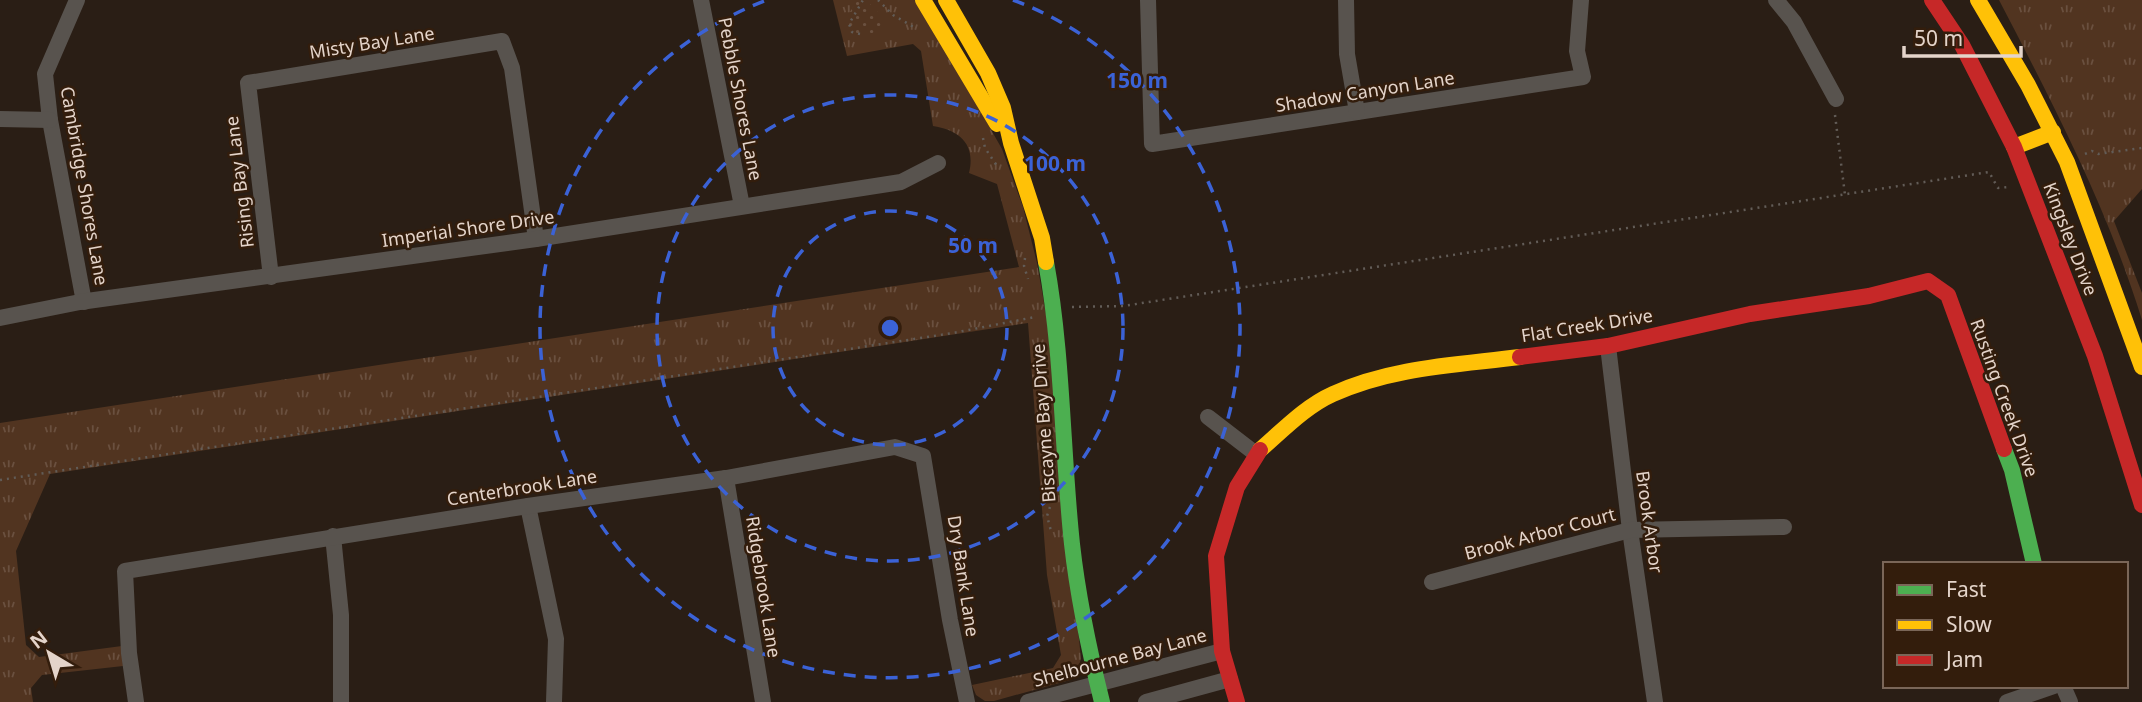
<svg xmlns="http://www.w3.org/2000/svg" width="2142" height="702" font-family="'Noto Sans',sans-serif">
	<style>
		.grass { fill: url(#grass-tufts) }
		.park { fill: url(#park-dots) }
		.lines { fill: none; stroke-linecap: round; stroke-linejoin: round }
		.path { stroke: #625c57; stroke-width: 2.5; stroke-dasharray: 2 5; stroke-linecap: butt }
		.street { stroke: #58534e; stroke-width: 16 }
		.fast { stroke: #4caf50; stroke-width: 16 }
		.slow { stroke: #ffc107; stroke-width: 16 }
		.jam { stroke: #c62828; stroke-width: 16 }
		.ring { fill: none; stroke: #3b62d6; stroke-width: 3.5; stroke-dasharray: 12 9 }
		.labels { text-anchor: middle; stroke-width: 5; stroke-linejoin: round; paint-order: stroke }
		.street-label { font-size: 18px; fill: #e4d4ca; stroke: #331d0c }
		.centre { fill: #3b62d6; stroke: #331d0c; stroke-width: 3.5 }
		.ring-label { font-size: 21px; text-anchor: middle; font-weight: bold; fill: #3b62d6; stroke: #331d0c; stroke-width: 5; stroke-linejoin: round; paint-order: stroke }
	</style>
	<defs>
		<pattern id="grass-tufts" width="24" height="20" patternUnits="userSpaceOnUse" patternTransform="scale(1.75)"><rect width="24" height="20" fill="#513420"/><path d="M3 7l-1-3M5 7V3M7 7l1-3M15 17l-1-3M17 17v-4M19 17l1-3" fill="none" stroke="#6a503f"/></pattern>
		<pattern id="park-dots" width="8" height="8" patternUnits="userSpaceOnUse" patternTransform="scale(1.75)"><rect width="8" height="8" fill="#513420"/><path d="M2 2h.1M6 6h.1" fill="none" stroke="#6a503f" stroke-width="1.8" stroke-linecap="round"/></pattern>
	</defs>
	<rect width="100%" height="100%" fill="#2a1e15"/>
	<g class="grass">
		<path d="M833,0H917L1002,149L1023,207L1037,263L1047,320L1081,659L1076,674L1070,680L994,701H985L976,695L972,685L1053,668L1061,655L1047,575L1028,323L50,474L16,551L26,645L39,657L122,646L123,666L42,675L31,688L33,702H0V423L1019,267L997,184L969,173C976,145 960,130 933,126L921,51L913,44L847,56Z"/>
		<path d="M1999,0H2142V189L2114,221L2142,293V320C2107,207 2053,104 1999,0Z"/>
	</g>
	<path class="park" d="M857,0C871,0 876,10 884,21L877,32L855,37L847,29V17Z"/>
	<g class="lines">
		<g class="path">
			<polyline points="878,0 893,15 917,29"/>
			<polyline points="860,34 852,32 849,24 863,0"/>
			<polyline points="1835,115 1845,195"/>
			<polyline points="983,138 985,148 997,166"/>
			<polyline points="2085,154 2092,151 2098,154 2142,148"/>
			<polyline points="1025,258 1024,266 1028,279"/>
			<polyline points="1072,307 1123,306 1989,172 1998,188 2008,187"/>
			<polyline points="0,480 953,333 1035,317"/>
			<polyline points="1050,507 1047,516 1051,531"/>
		</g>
		<g class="street">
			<polyline points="77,0 45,74 50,120 84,302"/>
			<polyline points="701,0 742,206"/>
			<polyline points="1148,0 1152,144 1583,77 1577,51 1581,0"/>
			<polyline points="1346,0 1347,54 1357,112"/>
			<polyline points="1776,0 1794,22 1836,99"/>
			<polyline points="0,119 50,120"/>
			<polyline points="271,277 248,83 502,41 512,68 536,239"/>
			<polyline points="0,318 80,302 536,239 901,182 938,163"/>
			<polyline points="1608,346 1630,530 1655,702"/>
			<polyline points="1208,417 1256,454"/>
			<polyline points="726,478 763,702"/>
			<polyline points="528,506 556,639 554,702"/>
			<polyline points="333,536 341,615 341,702"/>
			<polyline points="1432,582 1630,530 1784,527"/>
			<polyline points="2063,686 2070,702"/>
			<polyline points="136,702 129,653 125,571 528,506 726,478 895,447 923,456 950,620 967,702"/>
			<polyline points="1028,702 1222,651"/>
			<polyline points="1146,702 1230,679"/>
			<polyline points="2007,702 2054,686"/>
		</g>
		<g class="fast">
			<path d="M1046,262C1063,355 1062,450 1072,544C1078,598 1089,650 1102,702"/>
			<polyline points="2004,449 2012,470 2034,564"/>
		</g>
		<g class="slow">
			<polyline points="923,0 997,124"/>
			<polyline points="946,0 988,73 1003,108 1011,143 1042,238 1046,262"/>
			<polyline points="1978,0 2028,85 2067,162 2142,367"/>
			<polyline points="2014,147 2053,132"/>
			<path d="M1260,450C1283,430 1306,406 1333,394C1392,367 1457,365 1520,357"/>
		</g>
		<g class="jam">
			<polyline points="1932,0 1962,45 2014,147 2095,356 2142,505"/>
			<polyline points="1520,357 1608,346 1750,314 1869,296 1928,281 1948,295 2004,449"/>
			<polyline points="1237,702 1222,651 1216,556 1237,487 1260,450"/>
		</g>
	</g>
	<g class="ring">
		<circle cx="890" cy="328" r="117"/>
		<circle cx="890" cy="328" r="233"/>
		<path d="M1013 0A350 350 0 1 1 767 0"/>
	</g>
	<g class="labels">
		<g class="street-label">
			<text transform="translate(372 43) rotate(-9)" y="6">Misty Bay Lane</text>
			<text transform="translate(1365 92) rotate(-9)" y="6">Shadow Canyon Lane</text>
			<text transform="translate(740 99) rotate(79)" y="6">Pebble Shores Lane</text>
			<text transform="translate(240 182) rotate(-97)" y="6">Rising Bay Lane</text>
			<text transform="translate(84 186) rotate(80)" y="6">Cambridge Shores Lane</text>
			<text transform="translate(468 229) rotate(-8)" y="6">Imperial Shore Drive</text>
			<text transform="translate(2070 239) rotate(69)" y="6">Kingsley Drive</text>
			<text transform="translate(1587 326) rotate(-9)" y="6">Flat Creek Drive</text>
			<text transform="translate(2004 398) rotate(70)" y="6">Rusting Creek Drive</text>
			<text transform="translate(1044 423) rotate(-94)" y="6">Biscayne Bay Drive</text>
			<text transform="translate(522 488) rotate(-9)" y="6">Centerbrook Lane</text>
			<text transform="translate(1649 522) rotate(82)" y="6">Brook Arbor</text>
			<text transform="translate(1540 534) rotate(-15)" y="6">Brook Arbor Court</text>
			<text transform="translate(963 576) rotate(81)" y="6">Dry Bank Lane</text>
			<text transform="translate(763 587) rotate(81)" y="6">Ridgebrook Lane</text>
			<text transform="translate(1120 658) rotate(-15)" y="6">Shelbourne Bay Lane</text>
		</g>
	</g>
	<circle cx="890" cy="328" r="10" class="centre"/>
	<g class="ring-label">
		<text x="1137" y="88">150 m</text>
		<text x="1055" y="171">100 m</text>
		<text x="973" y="253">50 m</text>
	</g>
	<rect x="1883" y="562" width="245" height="126" fill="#331d0c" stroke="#7a6658" stroke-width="2"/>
	<rect x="1897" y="585" width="35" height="10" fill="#4caf50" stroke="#7a6658" stroke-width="2"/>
	<text x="1946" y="597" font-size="21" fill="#e4d4ca">Fast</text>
	<rect x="1897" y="620" width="35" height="10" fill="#ffc107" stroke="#7a6658" stroke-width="2"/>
	<text x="1946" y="632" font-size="21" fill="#e4d4ca">Slow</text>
	<rect x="1897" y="655" width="35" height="10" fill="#c62828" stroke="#7a6658" stroke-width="2"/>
	<text x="1946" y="667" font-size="21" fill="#e4d4ca">Jam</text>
	<g transform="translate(49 653) rotate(322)" stroke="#331d0c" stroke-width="5" paint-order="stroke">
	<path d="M0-5L12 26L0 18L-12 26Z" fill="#e4d4ca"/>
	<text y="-10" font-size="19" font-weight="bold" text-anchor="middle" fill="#e4d4ca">N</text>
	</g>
	<path d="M1904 46v10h117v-10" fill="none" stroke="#e4d4ca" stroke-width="3.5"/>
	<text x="1914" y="46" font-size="21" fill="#e4d4ca" stroke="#331d0c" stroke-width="5" paint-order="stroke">50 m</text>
</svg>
